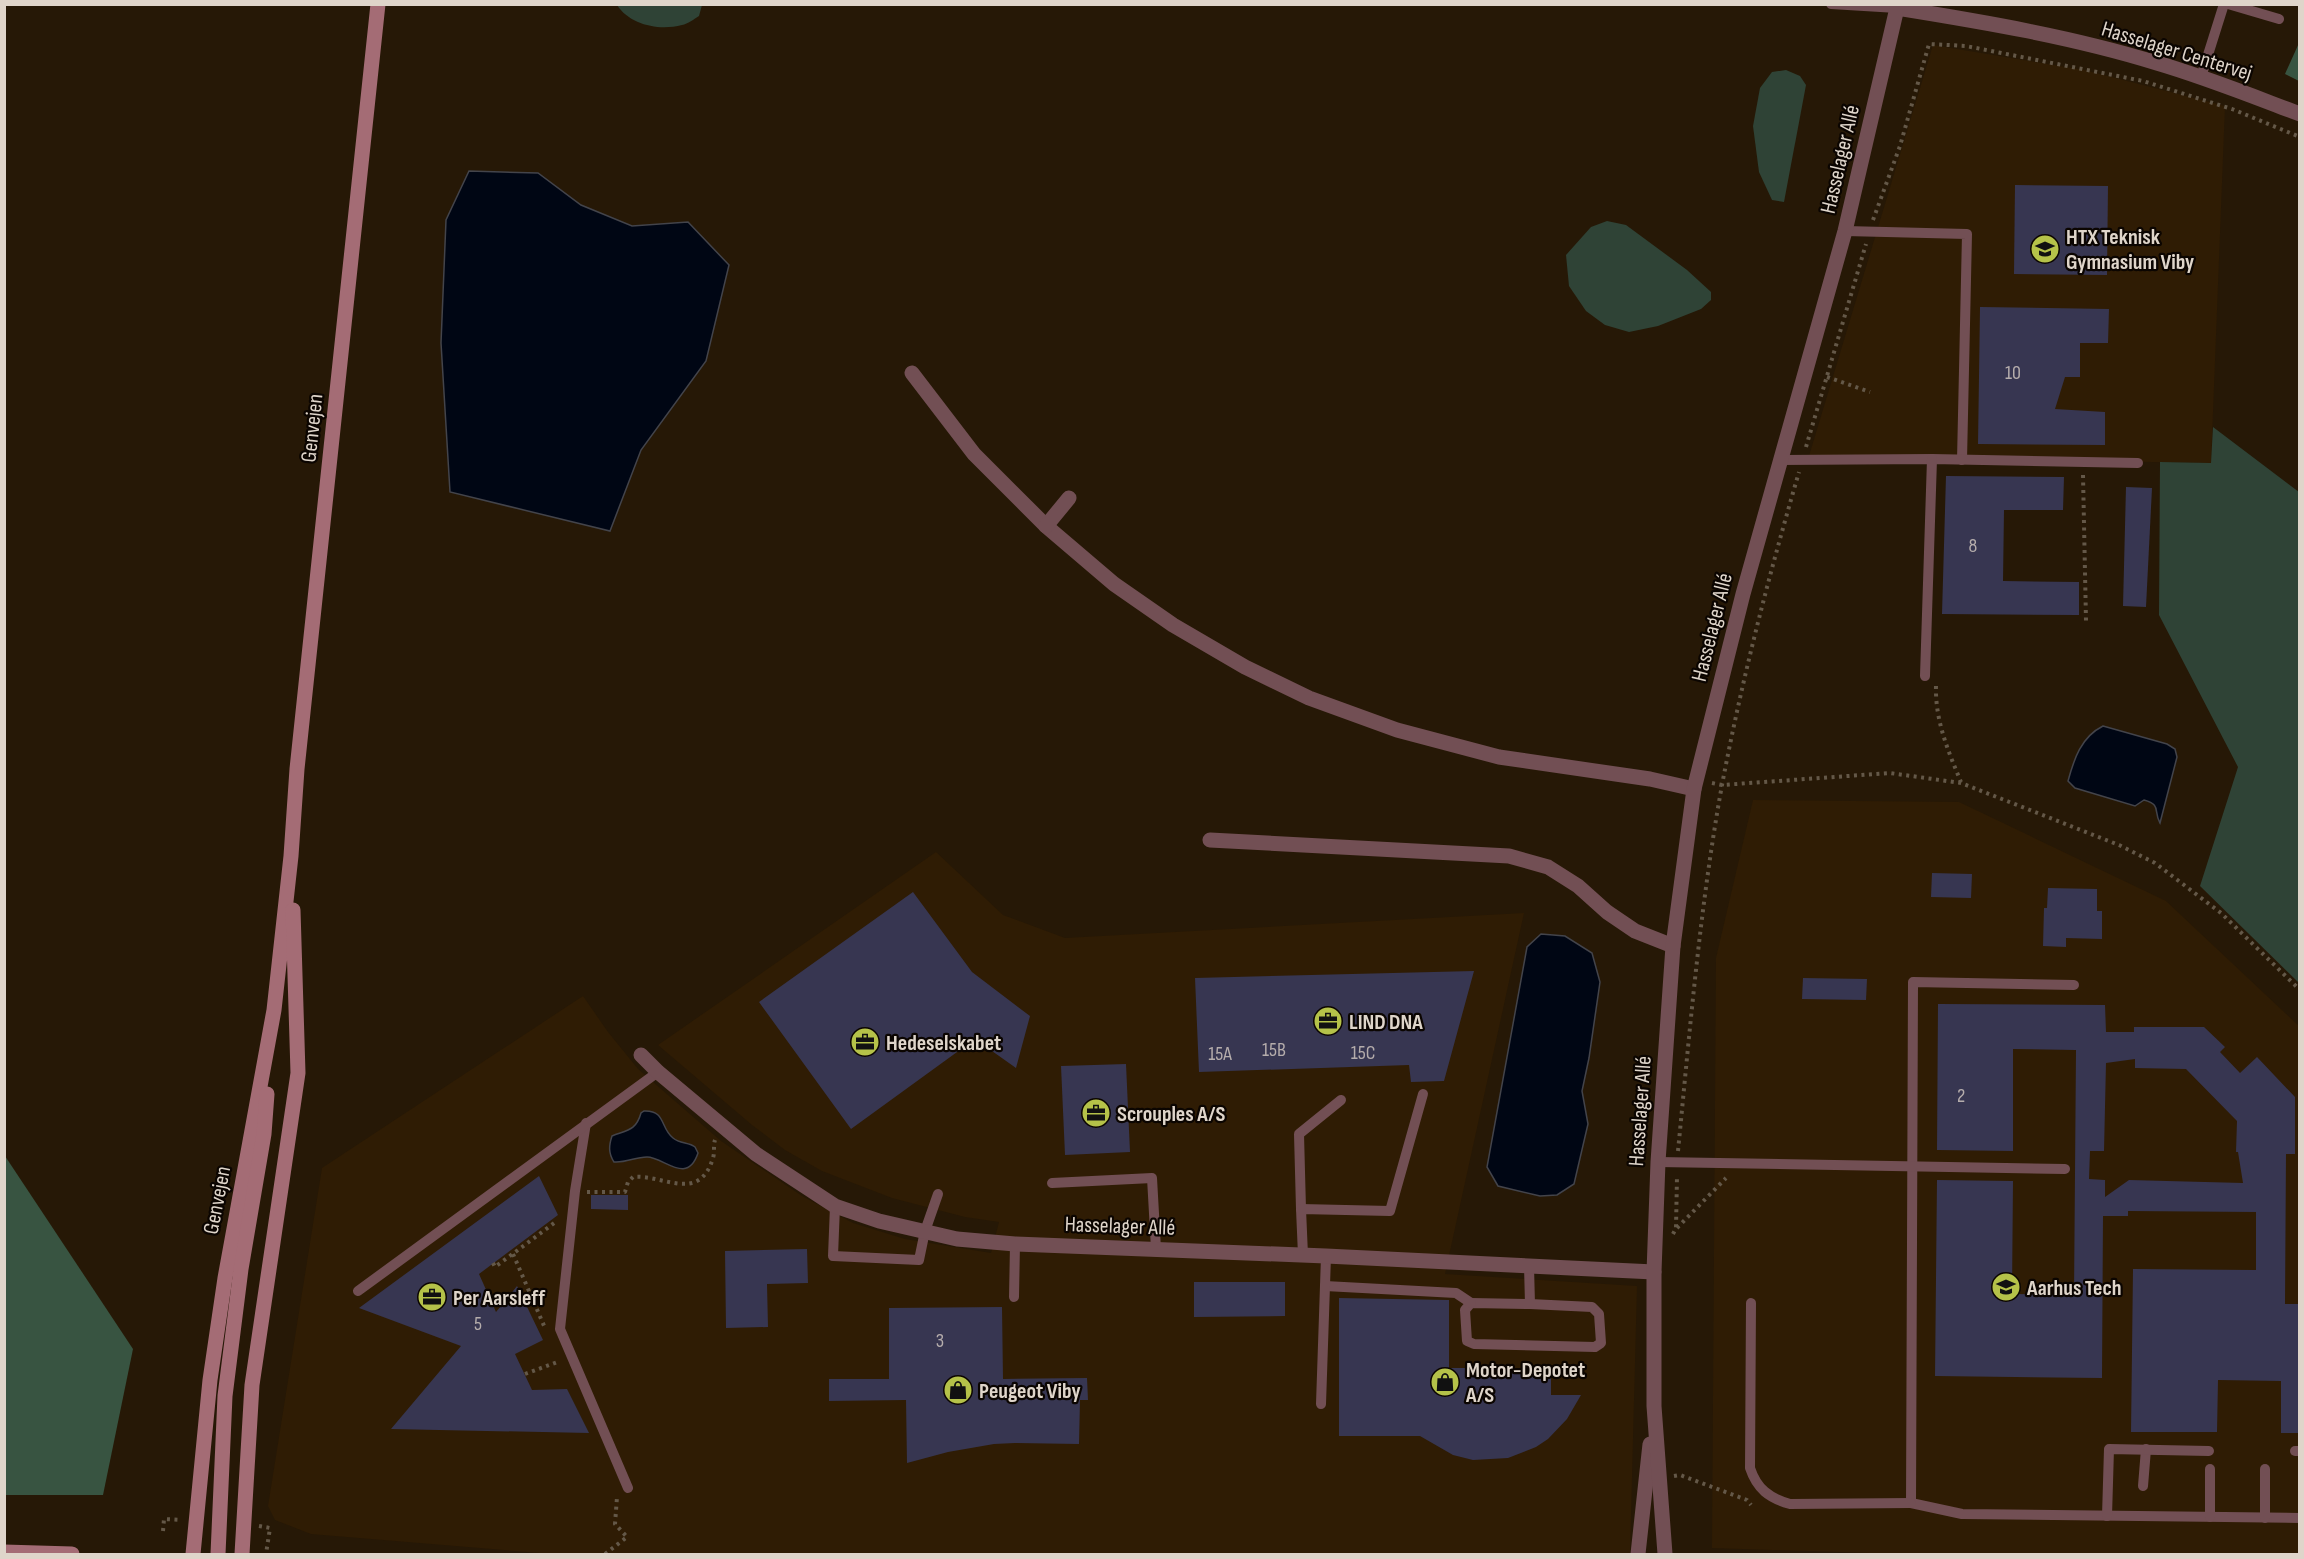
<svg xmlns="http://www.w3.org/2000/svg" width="2304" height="1559" font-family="'Sofia Sans Condensed',sans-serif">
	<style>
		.built { fill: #2f1c04 }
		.green { fill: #2f4336 }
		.forest { fill: #385441 }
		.water { fill: #000614; stroke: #43444b; stroke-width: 1.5 }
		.building { fill: #373651; fill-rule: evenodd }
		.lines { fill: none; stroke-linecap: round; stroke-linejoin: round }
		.path { stroke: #645848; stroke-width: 4; stroke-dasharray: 3 4.5; stroke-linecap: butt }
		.lane { stroke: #724f54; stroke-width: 10 }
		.street { stroke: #724f54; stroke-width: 15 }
		.secondary { stroke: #a46c75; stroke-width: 15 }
		.labels { text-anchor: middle; stroke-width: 4.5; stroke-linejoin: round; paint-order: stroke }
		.number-label { font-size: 20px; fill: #b5adac }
		.street-label { font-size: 22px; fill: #dfd5ca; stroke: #0b0501 }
		.poi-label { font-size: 22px; font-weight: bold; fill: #dfd5ca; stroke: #0b0501; text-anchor: start }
	</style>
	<rect width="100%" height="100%" fill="#261806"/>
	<g class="built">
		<polygon points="1933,45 2084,70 2225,106 2211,463 1809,456"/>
		<polygon points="1753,800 1959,802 2166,901 2299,1026 2299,1554 1899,1554 1712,1548 1716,958"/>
		<polygon points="936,852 1003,915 1065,938 1524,913 1445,1274 1637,1286 1630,1554 551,1554 311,1534 275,1520 268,1506 322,1168 583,996 608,1032 638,1069 721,1141 802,1196 853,1223 905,1239 991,1253 999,1222 965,1217 892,1198 822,1171 785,1150 752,1125 658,1045"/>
	</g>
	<g class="green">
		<path d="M617,5H702L699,16C694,19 688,24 682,25C659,31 630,25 617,5Z"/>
		<polygon points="1786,70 1800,76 1806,85 1784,202 1772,200 1759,172 1753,126 1760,88 1772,72"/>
		<polygon points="1607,221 1626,225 1687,270 1711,292 1711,300 1701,309 1658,326 1629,332 1605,325 1586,311 1569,286 1566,255 1591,227"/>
		<polygon points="2213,427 2299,492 2299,983 2200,886 2238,767 2159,615 2160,462 2211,463"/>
	</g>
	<g class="forest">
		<polygon points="2299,43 2299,81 2285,74"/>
		<polygon points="5,1156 133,1349 103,1495 5,1495"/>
	</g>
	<g class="water">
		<polygon points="469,171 538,173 581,205 632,226 688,222 729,265 706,361 641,450 610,531 450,492 441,343 446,220"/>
		<path d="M2103,726L2167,744L2175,749L2177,757L2160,823C2153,811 2162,805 2144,800L2135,806L2075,788L2068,781C2074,759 2081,737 2103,726Z"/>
		<polygon points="1541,934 1565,936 1592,953 1600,982 1589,1058 1582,1091 1588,1124 1574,1184 1557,1195 1540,1196 1498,1186 1487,1167 1527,947"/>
		<path d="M644,1111C666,1110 660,1128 673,1138C680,1144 689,1142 695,1147L698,1153C687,1186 664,1157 647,1157C635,1157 626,1163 614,1162C608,1153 609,1145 612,1136C627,1130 636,1131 641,1113Z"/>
	</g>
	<g class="building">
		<polygon points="2015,185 2108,186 2107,275 2014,274"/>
		<polygon points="1980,307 2109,309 2108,343 2080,343 2080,377 2065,377 2055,409 2105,412 2105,445 1978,444"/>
		<polygon points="1946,476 2064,477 2063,510 2004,510 2003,581 2079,582 2079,615 1942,614"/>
		<polygon points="2126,487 2152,488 2146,607 2123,606"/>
		<polygon points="1932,873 1972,874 1971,898 1931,897"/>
		<polygon points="2048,888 2097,889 2097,911 2102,911 2102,939 2066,938 2066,947 2043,946 2044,908 2047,908"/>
		<polygon points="913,892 972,972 1030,1016 1016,1068 975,1039 851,1129 759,1002"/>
		<polygon points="1474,971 1444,1081 1411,1082 1409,1065 1199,1072 1195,978"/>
		<polygon points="1803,978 1867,979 1866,1000 1802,999"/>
		<path d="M1938,1004L2105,1005L2106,1032H2134V1027H2204L2225,1047L2220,1052L2240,1073L2257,1057L2295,1097V1154H2286L2285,1304H2300V1433H2281V1381L2218,1380L2217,1432H2131L2133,1269L2256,1270V1212L2128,1211V1216H2103L2102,1378L1935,1376L1937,1180L2013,1181L2012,1294L2074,1295L2076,1050L2013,1049V1151L1937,1150ZM2135,1059V1068L2186,1069L2237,1121L2236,1152H2238L2243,1183L2129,1180L2105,1197V1180L2089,1179L2090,1151H2104L2106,1063Z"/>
		<polygon points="1126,1064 1130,1152 1065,1155 1061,1066"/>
		<polygon points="539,1176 558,1215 479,1274 496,1312 517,1286 543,1340 515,1354 532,1390 567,1389 589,1433 391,1429 461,1346 359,1308"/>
		<polygon points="591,1195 628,1195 628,1210 591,1209"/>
		<polygon points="807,1249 808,1283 767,1284 768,1327 726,1328 725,1251"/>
		<polygon points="1194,1282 1285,1282 1285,1316 1194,1317"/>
		<polygon points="1339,1298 1449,1300 1449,1368 1551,1368 1551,1395 1581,1395 1567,1419 1548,1439 1536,1447 1508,1458 1473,1460 1453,1455 1420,1436 1339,1436"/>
		<polygon points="1002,1307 1003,1379 1087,1378 1088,1400 1080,1400 1079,1444 1015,1443 994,1444 948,1452 907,1463 906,1400 829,1401 829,1379 889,1379 889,1308"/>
	</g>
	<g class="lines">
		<g class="path">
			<polyline points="1873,220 1900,146 1929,44 1966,46 2143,81 2232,109 2300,137"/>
			<polyline points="1827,377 1870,392"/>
			<polyline points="1806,447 1866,244"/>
			<polyline points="2083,475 2086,621"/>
			<path d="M1936,686C1935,720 1948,751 1961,782"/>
			<polyline points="1712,783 1722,785 1890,773 1961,783 2119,845 2155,863 2221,913 2300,990"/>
			<path d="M1678,1151C1690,1029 1700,906 1722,785C1742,679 1769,575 1799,472"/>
			<path d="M587,1192H625L628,1182L633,1177C663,1174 699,1204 713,1158C715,1152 713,1146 715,1140"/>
			<polyline points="1677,1228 1726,1178"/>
			<polyline points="1673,1234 1676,1228 1677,1176"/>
			<polyline points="513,1254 545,1328"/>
			<polyline points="493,1263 495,1267 557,1221"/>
			<polyline points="525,1374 560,1361"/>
			<polyline points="1674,1476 1680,1475 1747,1500 1751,1505"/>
			<polyline points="259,1526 270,1528 266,1554"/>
			<polyline points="163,1531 164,1519 181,1520"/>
			<polyline points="605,1554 627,1537 615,1524 617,1497"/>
		</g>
		<g class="lane">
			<polyline points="1831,4 1897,8"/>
			<polyline points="2228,4 2279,19"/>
			<polyline points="2201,77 2224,4"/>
			<polyline points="1845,231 1967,234 1962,460"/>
			<polyline points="1780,460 1932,459 2138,463"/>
			<polyline points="1925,676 1932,459"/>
			<polyline points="2074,985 1913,982 1911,1503 1962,1514 2300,1518"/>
			<polyline points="586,1123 575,1191 560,1329 628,1488"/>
			<polyline points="1658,1162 2065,1169"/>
			<polyline points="1052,1183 1152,1178 1156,1249"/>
			<polyline points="835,1206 833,1256 919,1260 925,1231 938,1194"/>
			<polyline points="1301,1209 1299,1134 1341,1100"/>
			<polyline points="1303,1255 1301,1209 1390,1211 1423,1094"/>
			<polyline points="1529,1266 1530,1304 1592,1307 1599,1314 1601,1343 1595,1347 1474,1344 1467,1341 1465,1310 1471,1303 1530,1304"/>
			<polyline points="1325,1286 1456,1293 1471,1303"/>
			<polyline points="358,1291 658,1072"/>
			<polyline points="1014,1297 1015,1244"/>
			<path d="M1751,1303L1750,1468C1757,1489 1769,1498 1790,1504L1911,1503"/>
			<polyline points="1321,1404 1326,1256"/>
			<polyline points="2295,1451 2300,1451"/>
			<polyline points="2210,1469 2210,1517"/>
			<polyline points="2265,1469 2265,1518"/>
			<polyline points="2143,1486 2146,1449"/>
			<polyline points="2107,1516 2109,1449 2209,1451"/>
		</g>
		<g class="street">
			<polyline points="912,373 974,454 1046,526 1114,584 1173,625 1245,667 1309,698 1397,730 1499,757 1650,779 1694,789"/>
			<polyline points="1046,526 1069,498"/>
			<polyline points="1210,840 1509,856 1548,867 1578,886 1607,912 1635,931 1673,946"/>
			<polyline points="641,1055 658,1072 756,1154 835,1206 879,1221 957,1239 1015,1244 1326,1256 1654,1272"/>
			<polyline points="1638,1554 1650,1444"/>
			<path d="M1665,1554L1654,1406V1272L1658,1162L1673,946L1694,789L1743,594L1845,231L1897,8C1984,22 2073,37 2157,63C2205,77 2252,96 2300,114"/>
		</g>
		<g class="secondary">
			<polyline points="4,1552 72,1554"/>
			<polyline points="193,1554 210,1380 225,1278 274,1010 291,856 297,769 378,4"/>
			<polyline points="218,1554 225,1396 241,1269 264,1134 267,1094"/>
			<polyline points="242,1554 252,1385 298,1073 293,910"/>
		</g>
	</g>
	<defs>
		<g id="university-disc" transform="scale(1.5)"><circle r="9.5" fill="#b5c249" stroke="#0b0501"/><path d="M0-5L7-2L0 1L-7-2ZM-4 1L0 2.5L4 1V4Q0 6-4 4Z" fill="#111"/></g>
		<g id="office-disc" transform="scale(1.5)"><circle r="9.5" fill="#b5c249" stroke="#0b0501"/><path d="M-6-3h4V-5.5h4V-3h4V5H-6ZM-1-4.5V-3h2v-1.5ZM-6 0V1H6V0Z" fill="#111"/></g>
		<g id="shop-disc" transform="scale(1.5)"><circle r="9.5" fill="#b5c249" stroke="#0b0501"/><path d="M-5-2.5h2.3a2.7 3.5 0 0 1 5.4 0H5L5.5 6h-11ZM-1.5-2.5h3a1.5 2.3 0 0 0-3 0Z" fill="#111"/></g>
	</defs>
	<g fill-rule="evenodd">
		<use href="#university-disc" x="2045" y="249"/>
		<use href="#office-disc" x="1328" y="1021"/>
		<use href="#office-disc" x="865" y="1042"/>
		<use href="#office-disc" x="1096" y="1113"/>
		<use href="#university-disc" x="2006" y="1287"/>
		<use href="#office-disc" x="432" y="1297"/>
		<use href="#shop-disc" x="1445" y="1382"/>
		<use href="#shop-disc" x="958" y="1390"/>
	</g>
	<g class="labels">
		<g class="number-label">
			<text x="2013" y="379">10</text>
			<text x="1973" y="552">8</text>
			<text x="1274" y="1056">15B</text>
			<text x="1363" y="1059">15C</text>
			<text x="1220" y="1060">15A</text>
			<text x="1961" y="1102">2</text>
			<text x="478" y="1330">5</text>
			<text x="940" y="1347">3</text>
		</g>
		<g class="street-label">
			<text transform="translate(2177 50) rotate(17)" y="8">Hasselager Centervej</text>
			<text transform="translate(1839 159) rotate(-77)" y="8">Hasselager Allé</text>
			<text transform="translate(311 428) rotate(-84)" y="8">Genvejen</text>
			<text transform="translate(1711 627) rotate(-76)" y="8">Hasselager Allé</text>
			<text transform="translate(1639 1111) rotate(-86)" y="8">Hasselager Allé</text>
			<text transform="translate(216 1200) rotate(-79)" y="8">Genvejen</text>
			<text transform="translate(1120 1225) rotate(2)" y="8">Hasselager Allé</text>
		</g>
		<g class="poi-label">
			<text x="2066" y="244">HTX Teknisk<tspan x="2066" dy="25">Gymnasium Viby</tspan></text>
			<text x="1349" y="1029">LIND DNA</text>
			<text x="886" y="1050">Hedeselskabet</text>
			<text x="1117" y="1121">Scrouples A/S</text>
			<text x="2027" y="1295">Aarhus Tech</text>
			<text x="453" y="1305">Per Aarsleff</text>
			<text x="1466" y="1377">Motor-Depotet<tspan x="1466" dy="25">A/S</tspan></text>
			<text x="979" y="1398">Peugeot Viby</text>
		</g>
	</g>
	<rect width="2304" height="1559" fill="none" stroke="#dfd5ca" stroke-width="12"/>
</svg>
